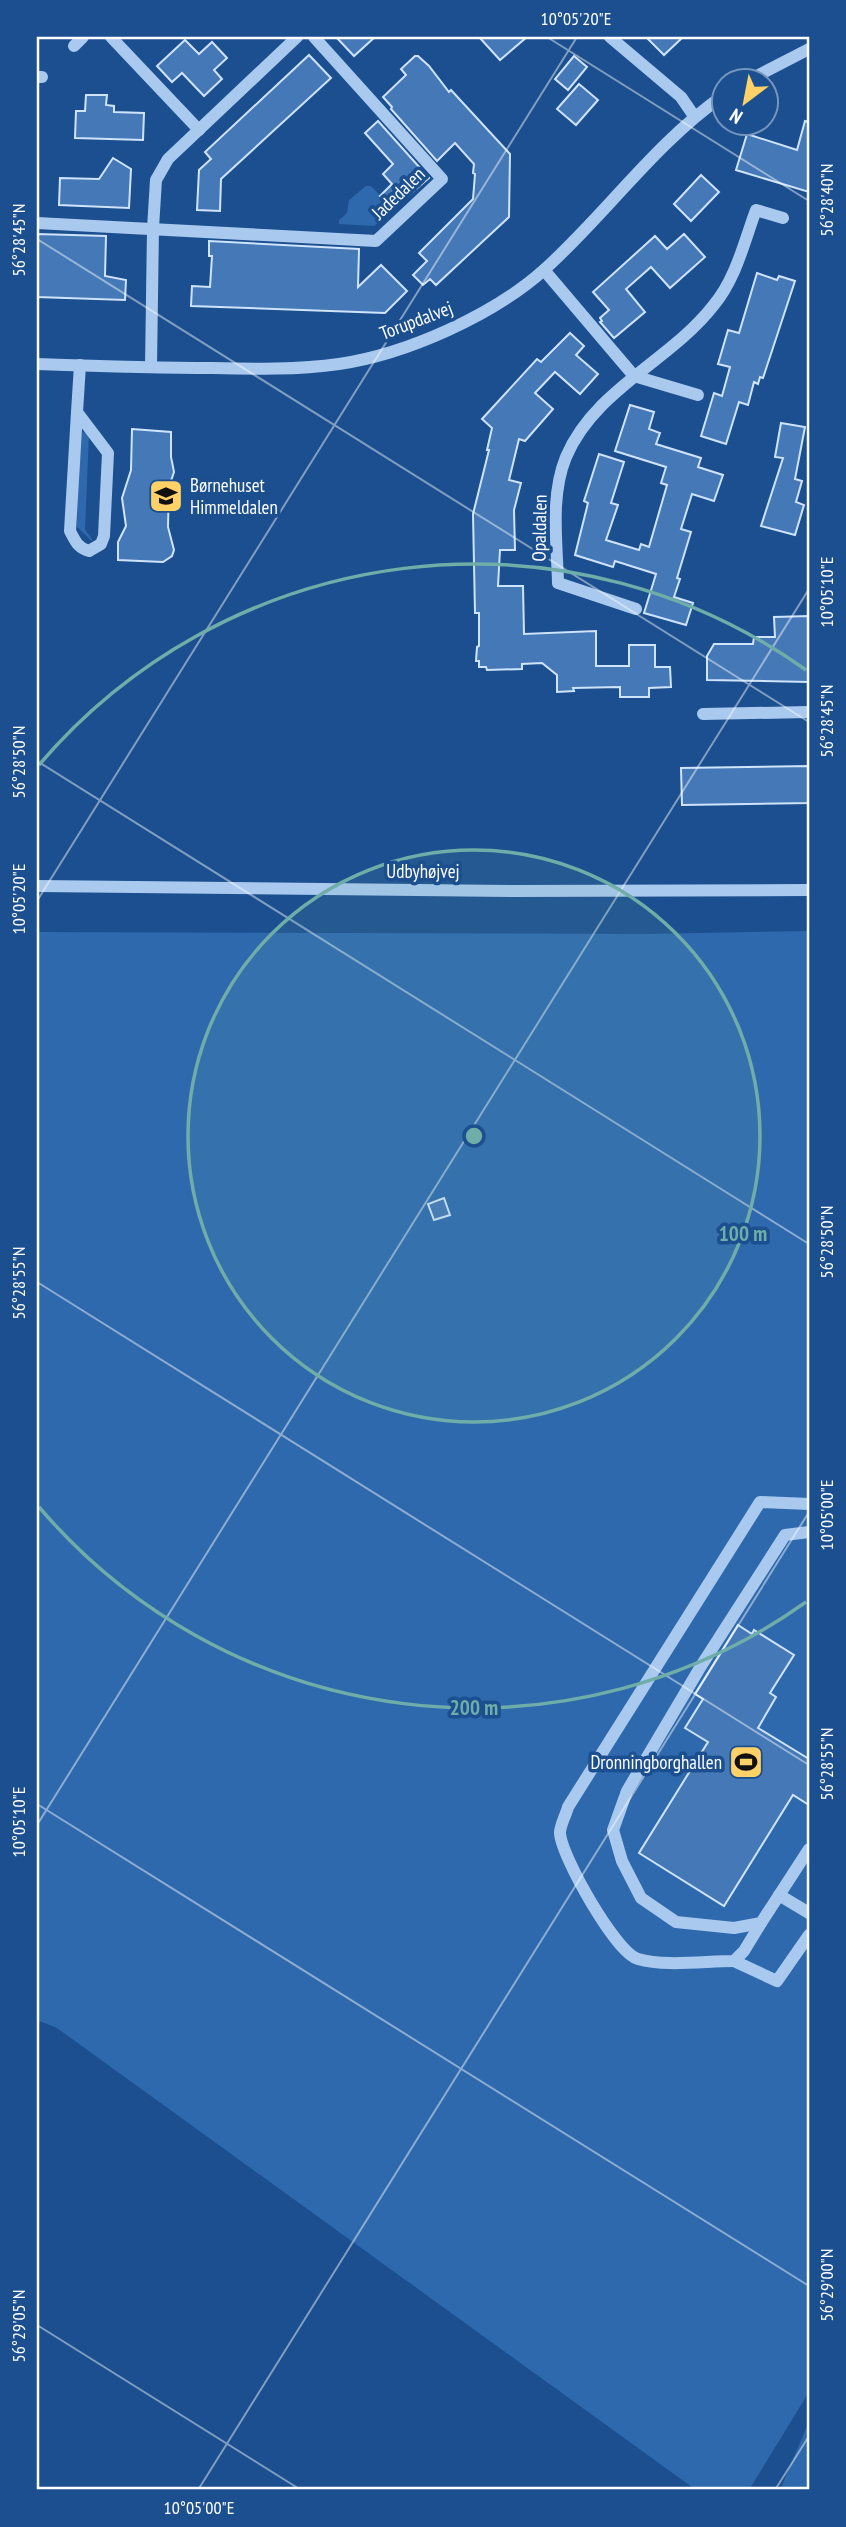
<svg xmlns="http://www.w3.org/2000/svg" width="846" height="2527" font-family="'PT Sans Narrow',sans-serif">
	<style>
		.green { fill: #2e69ad }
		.building { fill: #4478b7; stroke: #cfe3fa; stroke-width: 2 }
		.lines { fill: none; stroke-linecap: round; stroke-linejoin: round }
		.minor { stroke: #a9c9ee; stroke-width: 12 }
		.ticks { fill: none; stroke: #fff; stroke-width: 2; stroke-opacity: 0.45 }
		.ring { fill: none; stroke: #6fada8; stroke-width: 3.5 }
		.labels { text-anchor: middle; stroke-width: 7; stroke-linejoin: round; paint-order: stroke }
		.street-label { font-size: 19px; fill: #fff; stroke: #1b4f8f }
		.poi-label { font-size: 19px; fill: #fff; stroke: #1b4f8f; text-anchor: start }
		.centre { fill: #6fada8; stroke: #1b4f8f; stroke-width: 3.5 }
		.ring-label { font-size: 21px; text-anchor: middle; font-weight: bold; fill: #6fada8; stroke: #1b4f8f; stroke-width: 7; stroke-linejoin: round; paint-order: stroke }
		.neatline { fill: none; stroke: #fff; stroke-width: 2.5 }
		.ticks-label { font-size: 18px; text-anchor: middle; fill: #fff }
	</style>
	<rect width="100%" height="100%" fill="#1b4f8f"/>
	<g class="green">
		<polygon points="366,186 371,186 393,209 374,226 339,224 339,220 347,213 349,200"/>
		<polygon points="82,432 89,434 85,530 92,539 92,541 77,527 79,440"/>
		<polygon points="809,931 809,2392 749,2490 696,2490 57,2028 37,2020 37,932 645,934"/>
		<polygon points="809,2422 809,2490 780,2490 808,2424"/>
	</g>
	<g class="building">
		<polygon points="336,37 375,37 354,56"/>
		<polygon points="479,37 527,37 500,60"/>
		<polygon points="646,37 683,37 664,55"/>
		<polygon points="185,40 199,54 212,42 227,58 214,70 222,79 204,96 182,73 172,82 157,66"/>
		<polygon points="309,55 331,78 221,179 220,211 197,210 199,170 211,159 205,152"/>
		<polygon points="415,56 418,56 429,66 449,92 451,90 510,154 509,217 436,285 430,279 423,285 413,275 427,261 419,253 473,199 475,174 473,173 474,164 455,143 437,161 391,109 392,107 383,97 406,75 401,69"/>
		<polygon points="574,56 587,67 568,90 555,79"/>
		<polygon points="579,84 598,100 576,125 557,109"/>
		<polygon points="86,95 107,95 106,105 114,106 114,112 144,113 143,140 75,138 76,111 85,111"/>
		<polygon points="378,121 429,178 393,209 380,196 392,184 383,174 393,164 365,133"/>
		<polygon points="805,121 809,122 809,192 736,170 747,134 797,150"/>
		<polygon points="113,158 131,169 129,208 59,205 60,178 99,179"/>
		<polygon points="701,175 719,192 691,221 674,204"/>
		<polygon points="37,234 106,236 105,276 126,280 125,300 37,297"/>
		<polygon points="684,234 705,257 670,288 651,267 626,289 645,312 614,338 600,322 602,321 600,318 609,310 593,292 655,236 667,249"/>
		<polygon points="209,241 359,249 358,287 381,265 407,291 385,313 191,306 192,286 210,287 212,256 209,256"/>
		<polygon points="757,273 777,280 779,276 795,281 763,378 760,377 758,384 754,382 748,405 739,402 726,444 701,436 714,393 722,396 730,367 718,364 728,330 739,333"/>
		<polygon points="570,333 584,346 576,355 598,374 580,394 555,372 535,393 553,409 525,441 519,439 509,480 521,483 514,510 515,550 500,550 498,586 523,586 524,634 596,631 596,666 629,666 629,645 655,645 655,667 670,667 671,687 649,688 649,697 620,697 620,687 573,688 574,691 557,692 557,675 542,663 522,664 522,669 487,670 486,667 479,667 479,661 476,661 477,647 479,646 479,613 475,613 473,514 489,450 487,450 492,428 482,419 537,359 541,362"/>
		<polygon points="630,405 654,412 649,429 660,433 656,444 701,458 698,467 723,475 714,501 692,494 681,529 691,532 677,578 680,579 674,597 693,603 686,625 644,613 656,574 615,561 613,567 575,555 588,503 584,501 599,454 624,462 611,503 618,505 606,540 639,550 641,544 649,547 667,485 661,483 666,467 615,451"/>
		<polygon points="781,423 805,427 795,479 802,481 796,502 804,505 795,535 761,526 783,458 775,457"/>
		<polygon points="132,429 171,432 171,457 174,472 169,487 168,527 174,550 172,556 163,562 118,560 118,542 126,526 122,498 131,470"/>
		<polygon points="809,616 809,682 707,680 707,656 714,644 753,644 754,637 775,637 774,617"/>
		<polygon points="809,766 809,803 682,805 681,768"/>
		<polygon points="444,1198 450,1215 434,1220 428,1204"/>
		<polygon points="738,1625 752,1634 754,1630 794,1655 770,1693 776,1697 758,1728 809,1759 809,1805 793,1795 724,1906 639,1853 708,1742 685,1728 703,1699 695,1694"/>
	</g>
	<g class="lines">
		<g class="minor">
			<polyline points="111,37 199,130"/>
			<polyline points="610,37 681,97 694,116"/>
			<polyline points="74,46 83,37"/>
			<polyline points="37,77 42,77"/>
			<polyline points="749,80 809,49"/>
			<polyline points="37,223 376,241 442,179 314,37"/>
			<polyline points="544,270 634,376 698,395"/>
			<path d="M37,364C95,366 154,368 212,368C255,369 297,370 339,364C407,354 494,315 545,269C607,213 655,143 724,95"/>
			<polyline points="151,367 153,228 156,180 168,159 297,37"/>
			<path d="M77,412L70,531C75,541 78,548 89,551L101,544L104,536L108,453L77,412L80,365"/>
			<path d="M636,609L558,583C557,542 550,496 566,457C595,389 670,361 713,306C736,279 744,242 756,210L783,218"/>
			<polyline points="703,714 809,712"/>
			<polyline points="37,886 510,891 809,890"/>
			<polyline points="809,1532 785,1535 701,1666 627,1791 613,1830 622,1861 641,1898 676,1922 734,1928 761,1923 809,1849"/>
			<polyline points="779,1895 809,1913"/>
			<path d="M761,1923L744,1951L734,1961C705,1961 665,1967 638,1959C616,1953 561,1856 560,1833C560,1825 566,1815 568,1807L760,1502L809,1504"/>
			<polyline points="734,1961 777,1981 809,1935"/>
		</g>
	</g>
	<path class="ticks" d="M547,37L809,201M37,239L809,722M37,761L809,1244M37,901L577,37M37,1282L809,1765M37,1804L809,2286M37,1825L809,589M37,2325L301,2490M198,2490L809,1512M775,2490L809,2436"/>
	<circle cx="474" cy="1136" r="286" fill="#6fada8" fill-opacity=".12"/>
	<g class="ring">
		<circle cx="474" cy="1136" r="286"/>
		<path d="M806 1602A572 572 0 0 1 39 1507M39 765A572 572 0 0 1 806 670"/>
	</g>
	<defs>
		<g id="school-square" transform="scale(1.75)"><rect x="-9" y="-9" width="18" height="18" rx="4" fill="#ffd166" stroke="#1b4f8f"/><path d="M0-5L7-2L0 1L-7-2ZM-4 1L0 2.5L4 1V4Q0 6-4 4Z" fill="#111"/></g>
		<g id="stadium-square" transform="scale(1.75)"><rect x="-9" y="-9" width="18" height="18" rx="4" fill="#ffd166" stroke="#1b4f8f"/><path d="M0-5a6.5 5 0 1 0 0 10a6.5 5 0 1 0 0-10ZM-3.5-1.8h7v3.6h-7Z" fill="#111"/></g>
	</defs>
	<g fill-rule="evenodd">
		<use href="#school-square" x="166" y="496"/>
		<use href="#stadium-square" x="746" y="1762"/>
	</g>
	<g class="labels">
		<g class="street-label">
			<text transform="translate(398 193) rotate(-44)" y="7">Jadedalen</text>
			<text transform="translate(416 320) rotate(-21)" y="7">Torupdalvej</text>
			<text transform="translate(539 528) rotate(-89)" y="7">Opaldalen</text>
			<text x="423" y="878">Udbyhøjvej</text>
		</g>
		<g class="poi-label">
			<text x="190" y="492">Børnehuset<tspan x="190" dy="22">Himmeldalen</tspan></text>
			<text x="722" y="1769" text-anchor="end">Dronningborghallen</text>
		</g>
	</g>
	<circle cx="474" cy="1136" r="10" class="centre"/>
	<g class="ring-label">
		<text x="743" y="1241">100 m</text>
		<text x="474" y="1715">200 m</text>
	</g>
	<rect width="846" height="2527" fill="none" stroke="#1b4f8f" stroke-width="77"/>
	<g transform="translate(745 102) rotate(212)"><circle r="33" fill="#1b4f8f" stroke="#7695bc" stroke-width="2"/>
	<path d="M0-5L12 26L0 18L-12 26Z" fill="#ffd166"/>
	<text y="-10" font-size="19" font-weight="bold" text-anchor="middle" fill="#ffffff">N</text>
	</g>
	<rect x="38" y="38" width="770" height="2450" class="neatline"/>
	<g class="ticks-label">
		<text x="576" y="25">10°05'20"E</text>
		<text transform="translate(827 200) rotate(-90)" y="6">56°28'40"N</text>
		<text transform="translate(19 240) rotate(-90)" y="6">56°28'45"N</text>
		<text transform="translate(827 592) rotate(-90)" y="6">10°05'10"E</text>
		<text transform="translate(827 721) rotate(-90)" y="6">56°28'45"N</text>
		<text transform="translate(19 762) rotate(-90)" y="6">56°28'50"N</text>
		<text transform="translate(19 899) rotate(-90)" y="6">10°05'20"E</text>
		<text transform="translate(827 1242) rotate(-90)" y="6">56°28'50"N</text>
		<text transform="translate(19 1283) rotate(-90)" y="6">56°28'55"N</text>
		<text transform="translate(827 1515) rotate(-90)" y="6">10°05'00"E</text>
		<text transform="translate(827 1764) rotate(-90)" y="6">56°28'55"N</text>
		<text transform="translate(19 1822) rotate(-90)" y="6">10°05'10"E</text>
		<text transform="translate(827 2285) rotate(-90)" y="6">56°29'00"N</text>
		<text transform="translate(19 2326) rotate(-90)" y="6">56°29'05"N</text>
		<text x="199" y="2514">10°05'00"E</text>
	</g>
</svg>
